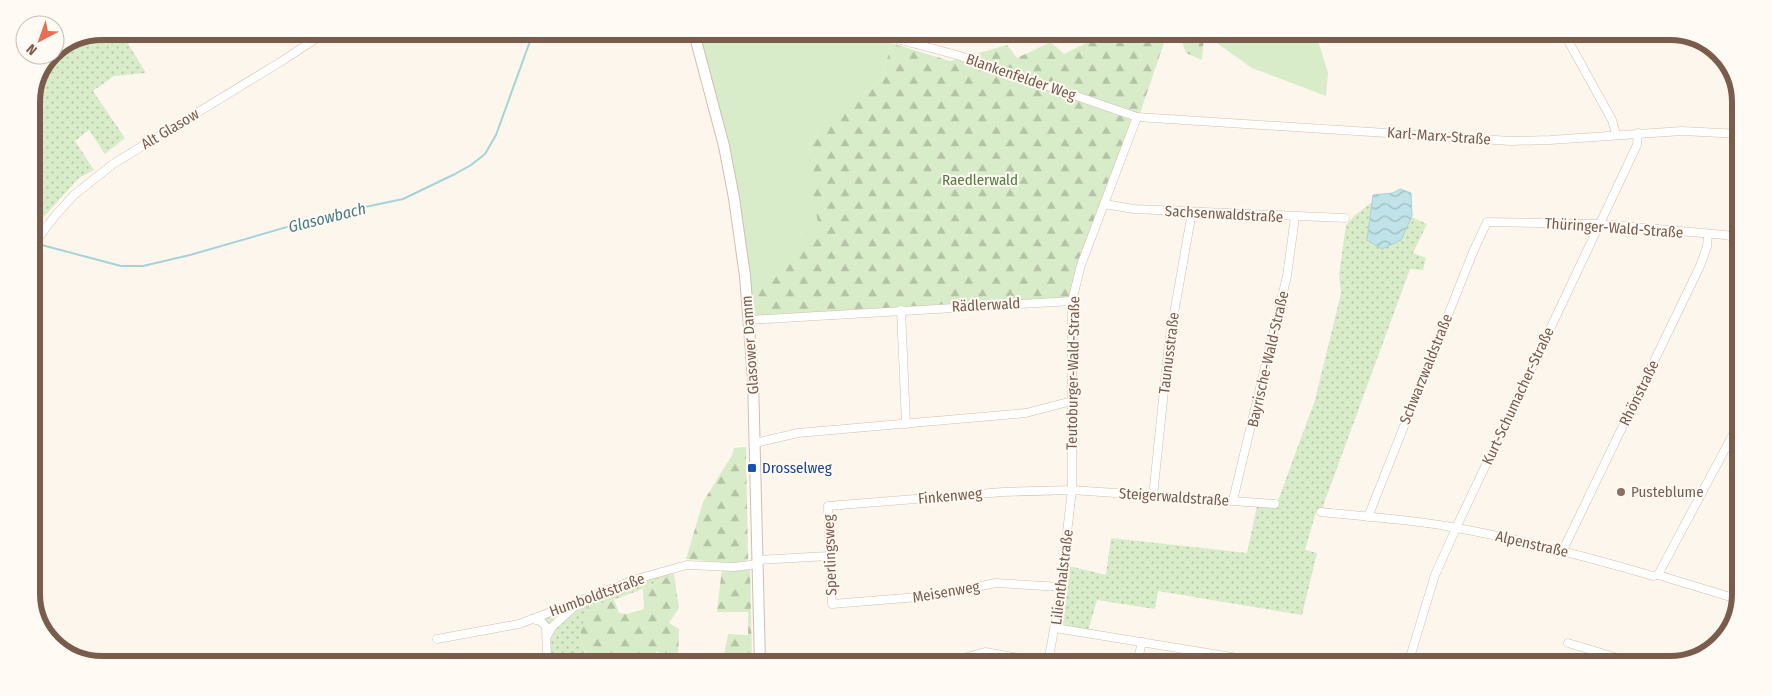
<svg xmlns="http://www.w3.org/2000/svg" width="1772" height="696" font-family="'Fira Sans Condensed',sans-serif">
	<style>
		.grass { fill: url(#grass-dots) }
		.forest { fill: url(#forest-firs) }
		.garden { fill: #d8ecc9 }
		.water { fill: url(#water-waves); stroke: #a5d3da }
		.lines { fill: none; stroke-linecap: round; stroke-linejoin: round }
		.stream { stroke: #a5d3da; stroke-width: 2 }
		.minor-casing { stroke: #d1beb0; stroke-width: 9 }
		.tertiary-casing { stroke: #d1beb0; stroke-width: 12 }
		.minor { stroke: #fff; stroke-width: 8 }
		.tertiary { stroke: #fff; stroke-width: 10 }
		.transit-dot { fill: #1a4fb4; stroke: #fffaf3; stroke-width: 2 }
		.education-dot { fill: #8d6e63; stroke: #fffaf3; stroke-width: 2 }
		.labels { text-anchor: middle; stroke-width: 4; stroke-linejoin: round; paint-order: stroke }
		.street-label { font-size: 15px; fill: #7a5c4d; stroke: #fffaf3 }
		.park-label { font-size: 15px; fill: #537a41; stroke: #fffaf3 }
		.transit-label { font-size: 15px; fill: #164399; stroke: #fffaf3; text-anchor: start }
		.education-label { font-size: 15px; fill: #785e54; stroke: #fffaf3; text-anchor: start }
		.water-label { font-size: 16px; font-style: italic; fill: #437c86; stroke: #fffaf3 }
		.rim { fill: none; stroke: #7a5c4d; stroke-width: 6 }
	</style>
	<defs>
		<pattern id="grass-dots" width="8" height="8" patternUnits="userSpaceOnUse" patternTransform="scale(1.25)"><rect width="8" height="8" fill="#d8ecc9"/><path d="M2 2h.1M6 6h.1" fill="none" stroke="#b4c2a5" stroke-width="1.8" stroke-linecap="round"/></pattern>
		<pattern id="forest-firs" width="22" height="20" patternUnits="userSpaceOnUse" patternTransform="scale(1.25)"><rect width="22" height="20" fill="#d8ecc9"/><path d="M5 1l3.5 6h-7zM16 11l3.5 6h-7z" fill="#b4c2a5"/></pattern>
		<pattern id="water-waves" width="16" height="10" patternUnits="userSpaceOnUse" patternTransform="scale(1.25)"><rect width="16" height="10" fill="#bfe3e8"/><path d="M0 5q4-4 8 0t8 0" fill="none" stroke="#a0bbbe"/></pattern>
	</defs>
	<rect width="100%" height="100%" fill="#fdf6ec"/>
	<g class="grass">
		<polygon points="102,31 123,31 126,36 127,42 146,73 114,76 93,91 125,138 105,154 89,130 75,141 94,170 79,178 31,231 31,97 51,55 55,55 55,50"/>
		<polygon points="1371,203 1380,203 1427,224 1413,253 1426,258 1423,270 1410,269 1322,509 1316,512 1305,550 1317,553 1302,615 1158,591 1155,609 1097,600 1088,631 1059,625 1069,566 1106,575 1111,538 1247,553 1257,506 1276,506 1315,400 1341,293 1339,274 1346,225 1354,216"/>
		<path d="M664,573L674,574C648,587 623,598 595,605L581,642L585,653L588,657L606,662H594L589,658V662H549L544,622L545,618L614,589Z"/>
	</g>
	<g class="forest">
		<polygon points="1104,34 1167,34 1139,116 1136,120 1069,298 752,316 748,278 807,160 812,140 824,123 844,104 872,89 882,79 891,43 950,61 1007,45 1017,58 1051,42 1064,54"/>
		<polygon points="1179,34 1204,34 1202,60 1186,53"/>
		<polygon points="746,447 748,560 734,564 686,559 703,502 732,455 734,448"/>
		<polygon points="750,567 752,663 736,662 736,660 724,655 728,634 748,635 748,612 717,612 722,568"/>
		<polygon points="674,574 679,608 669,623 679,629 678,662 662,662 658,651 649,658 652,662 606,662 590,658 594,662 589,662 581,642 581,629 587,610 595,605 614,600 619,613 627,614 644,609 643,589"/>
	</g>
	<g class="garden">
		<polygon points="697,33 858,33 891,43 882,79 872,89 844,104 824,123 812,140 807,160 818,223 757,283 752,284 748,278"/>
		<polygon points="1204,34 1316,34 1328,73 1326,96 1252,68"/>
	</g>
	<polygon class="water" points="1400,189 1411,193 1412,216 1401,240 1382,249 1367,240 1373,195 1393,193"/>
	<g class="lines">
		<polyline class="stream" points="38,244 121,266 143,266 190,255 332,214 403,199 455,174 471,165 485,154 496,135 529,44 536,32"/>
		<g class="minor-casing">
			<g id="minor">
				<polyline points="874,33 957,55 1137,117 1511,141 1550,140 1682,131 1740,134"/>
				<polyline points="1398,35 1475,36 1488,35"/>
				<polyline points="1565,35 1612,120 1616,134"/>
				<polyline points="1104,204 1134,209 1345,218"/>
				<polyline points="31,248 54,217 74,195 113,164 282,61 326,32"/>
				<polyline points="901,310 906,424"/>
				<polyline points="749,320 1072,301"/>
				<polyline points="755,443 798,433 1026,413 1072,401"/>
				<polyline points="1153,496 1169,342 1192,212"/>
				<polyline points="1233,500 1287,276 1295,217"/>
				<path d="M1321,512C1366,517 1412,519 1457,528C1523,540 1588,557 1653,576L1658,575L1737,599"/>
				<polyline points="1368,517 1473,252 1487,222 1600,224 1725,235 1740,238"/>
				<polyline points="1563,550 1700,266 1707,247 1708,234"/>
				<polyline points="757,560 829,556"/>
				<polyline points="1658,575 1738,425"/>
				<polyline points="1061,587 996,583 931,596 832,604 828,506 1003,492 1072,490 1275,504"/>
				<polyline points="532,619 541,621 546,627 547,662"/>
				<polyline points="1055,628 1275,664"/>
				<polyline points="547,636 552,627 578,603"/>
				<polyline points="437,639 519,624 640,578 687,565 734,567 758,564"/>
				<polyline points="1568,643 1641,665"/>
				<polyline points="874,663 879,661 894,663"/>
				<polyline points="897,663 909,659 946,663 985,652 1048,663"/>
				<polyline points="1048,663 1059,601 1072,490 1072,301 1081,265 1137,117"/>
				<polyline points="1137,663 1142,642"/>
				<polyline points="1408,664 1435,575 1456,528 1637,145 1638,133"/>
			</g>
		</g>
		<g class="tertiary-casing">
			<polyline id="tertiary" points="694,33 724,146 734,198 745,276 753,379 760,663"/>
		</g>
		<use href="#minor" class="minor"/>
		<use href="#tertiary" class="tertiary"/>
	</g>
	<rect class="transit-dot" x="747" y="463" width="10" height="10" rx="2.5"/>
	<circle class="education-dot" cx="1621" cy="492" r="5"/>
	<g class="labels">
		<g class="street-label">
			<text transform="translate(1021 77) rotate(19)" y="5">Blankenfelder Weg</text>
			<text transform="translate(170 129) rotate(-31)" y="5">Alt Glasow</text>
			<text transform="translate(1439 136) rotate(4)" y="5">Karl-Marx-Straße</text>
			<text transform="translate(1224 214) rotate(3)" y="5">Sachsenwaldstraße</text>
			<text transform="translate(1614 228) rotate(4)" y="5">Thüringer-Wald-Straße</text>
			<text transform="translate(986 305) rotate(-3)" y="5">Rädlerwald</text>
			<text transform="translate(750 345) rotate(-94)" y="5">Glasower Damm</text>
			<text transform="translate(1169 353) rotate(-83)" y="5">Taunusstraße</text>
			<text transform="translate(1268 359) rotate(-77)" y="5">Bayrische-Wald-Straße</text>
			<text transform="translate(1426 369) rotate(-68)" y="5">Schwarzwaldstraße</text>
			<text transform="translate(1073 373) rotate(-89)" y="5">Teutoburger-Wald-Straße</text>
			<text transform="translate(1639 393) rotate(-64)" y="5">Rhönstraße</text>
			<text transform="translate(1518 396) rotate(-65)" y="5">Kurt-Schumacher-Straße</text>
			<text transform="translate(950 496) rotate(-5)" y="5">Finkenweg</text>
			<text transform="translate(1174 497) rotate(4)" y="5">Steigerwaldstraße</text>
			<text transform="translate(1532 544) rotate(13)" y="5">Alpenstraße</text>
			<text transform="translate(830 555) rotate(-92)" y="5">Sperlingsweg</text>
			<text transform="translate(1062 577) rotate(-83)" y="5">Lilienthalstraße</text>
			<text transform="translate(946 592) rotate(-10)" y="5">Meisenweg</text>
			<text transform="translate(597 595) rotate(-20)" y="5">Humboldtstraße</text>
		</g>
		<g class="park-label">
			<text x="980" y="185">Raedlerwald</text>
		</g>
		<g class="transit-label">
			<text x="762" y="473">Drosselweg</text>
		</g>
		<g class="education-label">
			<text x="1631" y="497">Pusteblume</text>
		</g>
		<g class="water-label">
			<text transform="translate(327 217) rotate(-14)" y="6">Glasowbach</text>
		</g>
	</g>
	<path d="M0 0H1772V696H0ZM102 40H1670A62 62 0 0 1 1732 102V594A62 62 0 0 1 1670 656H102A62 62 0 0 1 40 594V102A62 62 0 0 1 102 40Z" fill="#fffaf3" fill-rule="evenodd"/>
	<path class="rim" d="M102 40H1670A62 62 0 0 1 1732 102V594A62 62 0 0 1 1670 656H102A62 62 0 0 1 40 594V102A62 62 0 0 1 102 40Z"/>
	<g transform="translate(40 40) rotate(221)"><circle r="24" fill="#fffaf3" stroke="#cabbb1"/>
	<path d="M0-4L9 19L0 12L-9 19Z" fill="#e76f51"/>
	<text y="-8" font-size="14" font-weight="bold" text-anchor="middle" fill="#7a5c4d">N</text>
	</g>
</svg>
